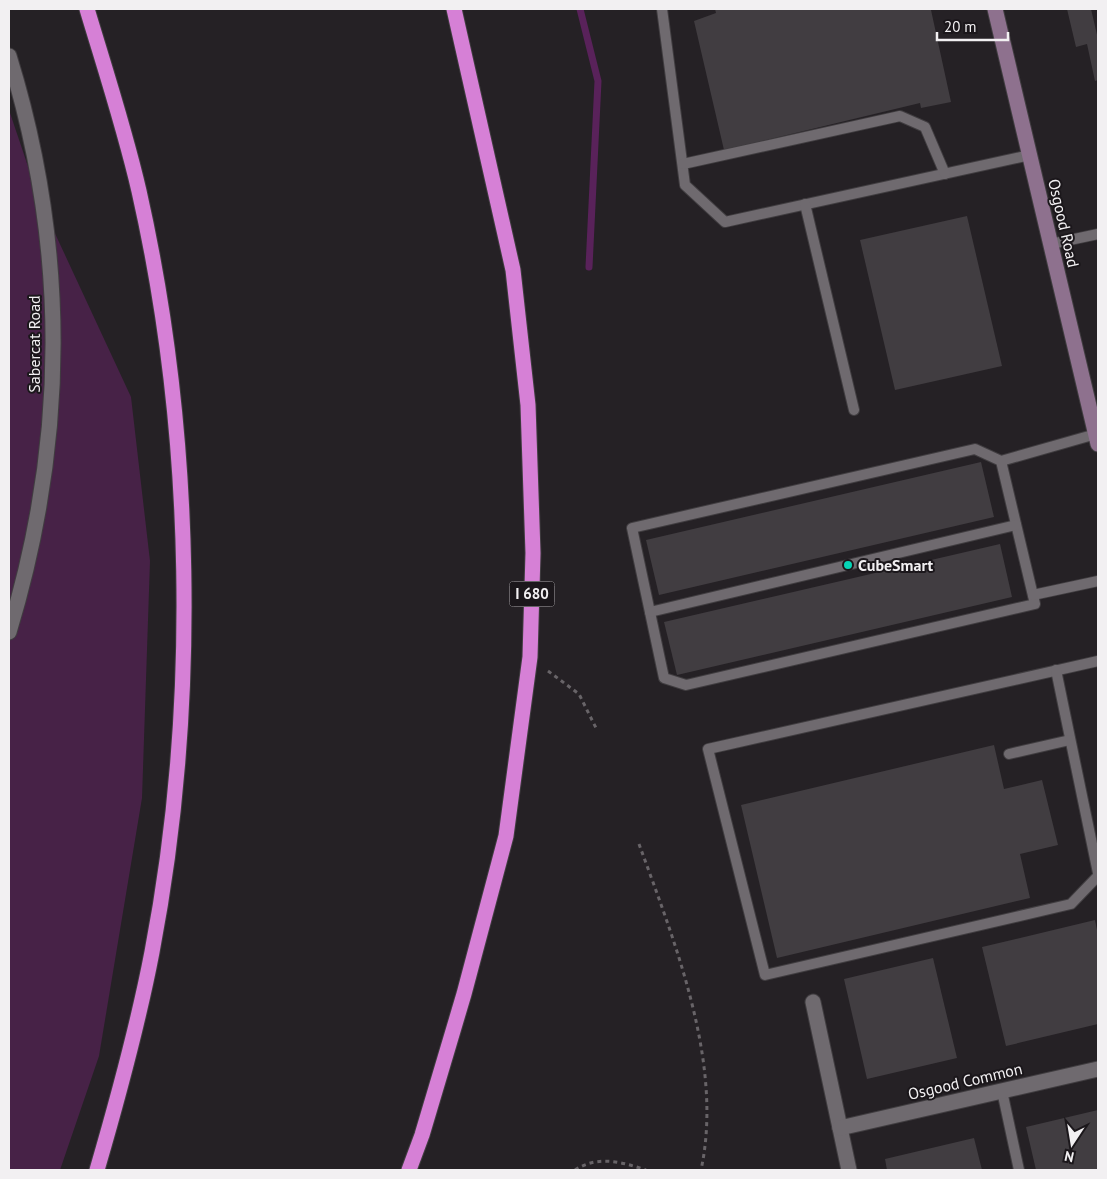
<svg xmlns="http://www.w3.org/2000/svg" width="1107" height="1179" font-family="'PT Sans',sans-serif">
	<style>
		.green { fill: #472247 }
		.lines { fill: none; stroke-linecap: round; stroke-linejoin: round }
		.stream { stroke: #59225a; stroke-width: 7 }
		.building { fill: #413d41 }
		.lane-casing { stroke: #403d40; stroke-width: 12 }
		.street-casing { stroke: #403d40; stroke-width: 17 }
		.secondary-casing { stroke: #403d40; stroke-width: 17 }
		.highway-casing { stroke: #403d40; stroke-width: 17 }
		.path { stroke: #686468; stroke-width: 3; stroke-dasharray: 4 4; stroke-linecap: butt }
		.lane { stroke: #6f6a6f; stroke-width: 10 }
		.street { stroke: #6f6a6f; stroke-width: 15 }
		.secondary { stroke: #8e718e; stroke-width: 15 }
		.highway { stroke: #d680d6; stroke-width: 15 }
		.poi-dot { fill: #05d5b6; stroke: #1b171b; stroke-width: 2 }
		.labels { text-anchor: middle; stroke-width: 4; stroke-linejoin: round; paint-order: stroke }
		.shield { fill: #1b171b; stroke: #b2afb2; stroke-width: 1 }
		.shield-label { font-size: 15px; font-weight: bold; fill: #f2f0f2 }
		.street-label { font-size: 16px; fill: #f2f0f2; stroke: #1b171b }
		.poi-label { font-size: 16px; font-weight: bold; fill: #f2f0f2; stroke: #1b171b; text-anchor: start }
	</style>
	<rect width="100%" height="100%" fill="#252125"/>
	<polygon class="green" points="9,110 39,199 131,397 150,561 142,798 99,1056 60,1170 9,1170"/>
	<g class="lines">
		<polyline class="stream" points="580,9 598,81 589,267"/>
	</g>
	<g class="building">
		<polygon points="715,9 931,10 951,102 921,108 920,103 724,150 694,21 716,13"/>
		<polygon points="1067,9 1091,9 1098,39 1098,80 1095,81 1087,44 1076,47"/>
		<polygon points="967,216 1002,366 895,390 860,240"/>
		<polygon points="981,462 994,517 659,595 646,540"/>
		<polygon points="1000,544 1012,597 677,675 664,622"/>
		<polygon points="994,745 1004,789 1042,780 1058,845 1020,854 1030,898 777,958 741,805"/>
		<polygon points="1095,920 1098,935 1098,1024 1006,1046 982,947"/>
		<polygon points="933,958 957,1058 867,1079 844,979"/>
		<polygon points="1098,1110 1098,1170 1036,1170 1026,1127"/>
		<polygon points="974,1138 982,1170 887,1170 885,1159"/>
	</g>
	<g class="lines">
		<g class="lane-casing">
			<g id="lane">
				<polyline points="662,9 685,185 725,222 1030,155"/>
				<polyline points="683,164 900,116 925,127 945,174"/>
				<polyline points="805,204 854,410"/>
				<polyline points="1051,244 1098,234"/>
				<polyline points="1001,461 975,449 632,528 664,678 686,685 1035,604 1001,461 1096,434"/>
				<polyline points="1033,595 1098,581"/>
				<polyline points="650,612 1016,525"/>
				<polyline points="1098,661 708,749 765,975 1071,904 1098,876"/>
				<polyline points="1056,670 1098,873"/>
				<polyline points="1009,754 1070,740"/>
				<polyline points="1002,1091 1019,1170"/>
			</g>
		</g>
		<g class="street-casing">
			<g id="street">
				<path d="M9,56C68,247 67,441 9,632"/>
				<polyline points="813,1002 849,1170"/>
				<polyline points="840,1128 1098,1069"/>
			</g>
		</g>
		<g class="secondary-casing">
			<polyline id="secondary" points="995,9 1098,444"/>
		</g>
		<g class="highway-casing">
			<g id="highway">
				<path d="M87,9C105,69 125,130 139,191C194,434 199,707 152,952C138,1025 118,1098 97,1170"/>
				<polyline points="409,1170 422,1135 464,994 506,836 530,657 533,553 528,405 513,270 454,9"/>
			</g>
		</g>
		<g class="path">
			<polyline points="548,671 579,694 596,728"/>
			<path d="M639,844C675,943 724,1064 701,1170"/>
			<path d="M575,1170C598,1155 622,1162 646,1170"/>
		</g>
		<use href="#lane" class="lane"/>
		<use href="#street" class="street"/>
		<use href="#secondary" class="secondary"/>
		<use href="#highway" class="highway"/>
	</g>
	<circle class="poi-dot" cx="848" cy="565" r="5"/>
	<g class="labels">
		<rect class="shield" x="509.5" y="581.5" width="45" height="25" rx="4"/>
		<g class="shield-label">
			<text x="532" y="599">I 680</text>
		</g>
		<g class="street-label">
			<text transform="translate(1064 223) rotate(77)" y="6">Osgood Road</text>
			<text transform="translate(34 344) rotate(-90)" y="6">Sabercat Road</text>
			<text transform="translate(965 1081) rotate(-13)" y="6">Osgood Common</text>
		</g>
		<g class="poi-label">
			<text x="858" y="571">CubeSmart</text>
		</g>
	</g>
	<rect width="1107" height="1179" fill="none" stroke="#f2f0f2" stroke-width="20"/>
	<g transform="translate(1072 1144) rotate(192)" stroke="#1b171b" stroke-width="4" paint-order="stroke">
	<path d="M0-4L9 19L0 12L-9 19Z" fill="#f2f0f2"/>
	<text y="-8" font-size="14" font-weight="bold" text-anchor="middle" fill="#f2f0f2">N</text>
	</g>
	<path d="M937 32v8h71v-8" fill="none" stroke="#f2f0f2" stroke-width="2.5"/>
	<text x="944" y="32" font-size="15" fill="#f2f0f2" stroke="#1b171b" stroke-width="4" paint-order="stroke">20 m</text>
</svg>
